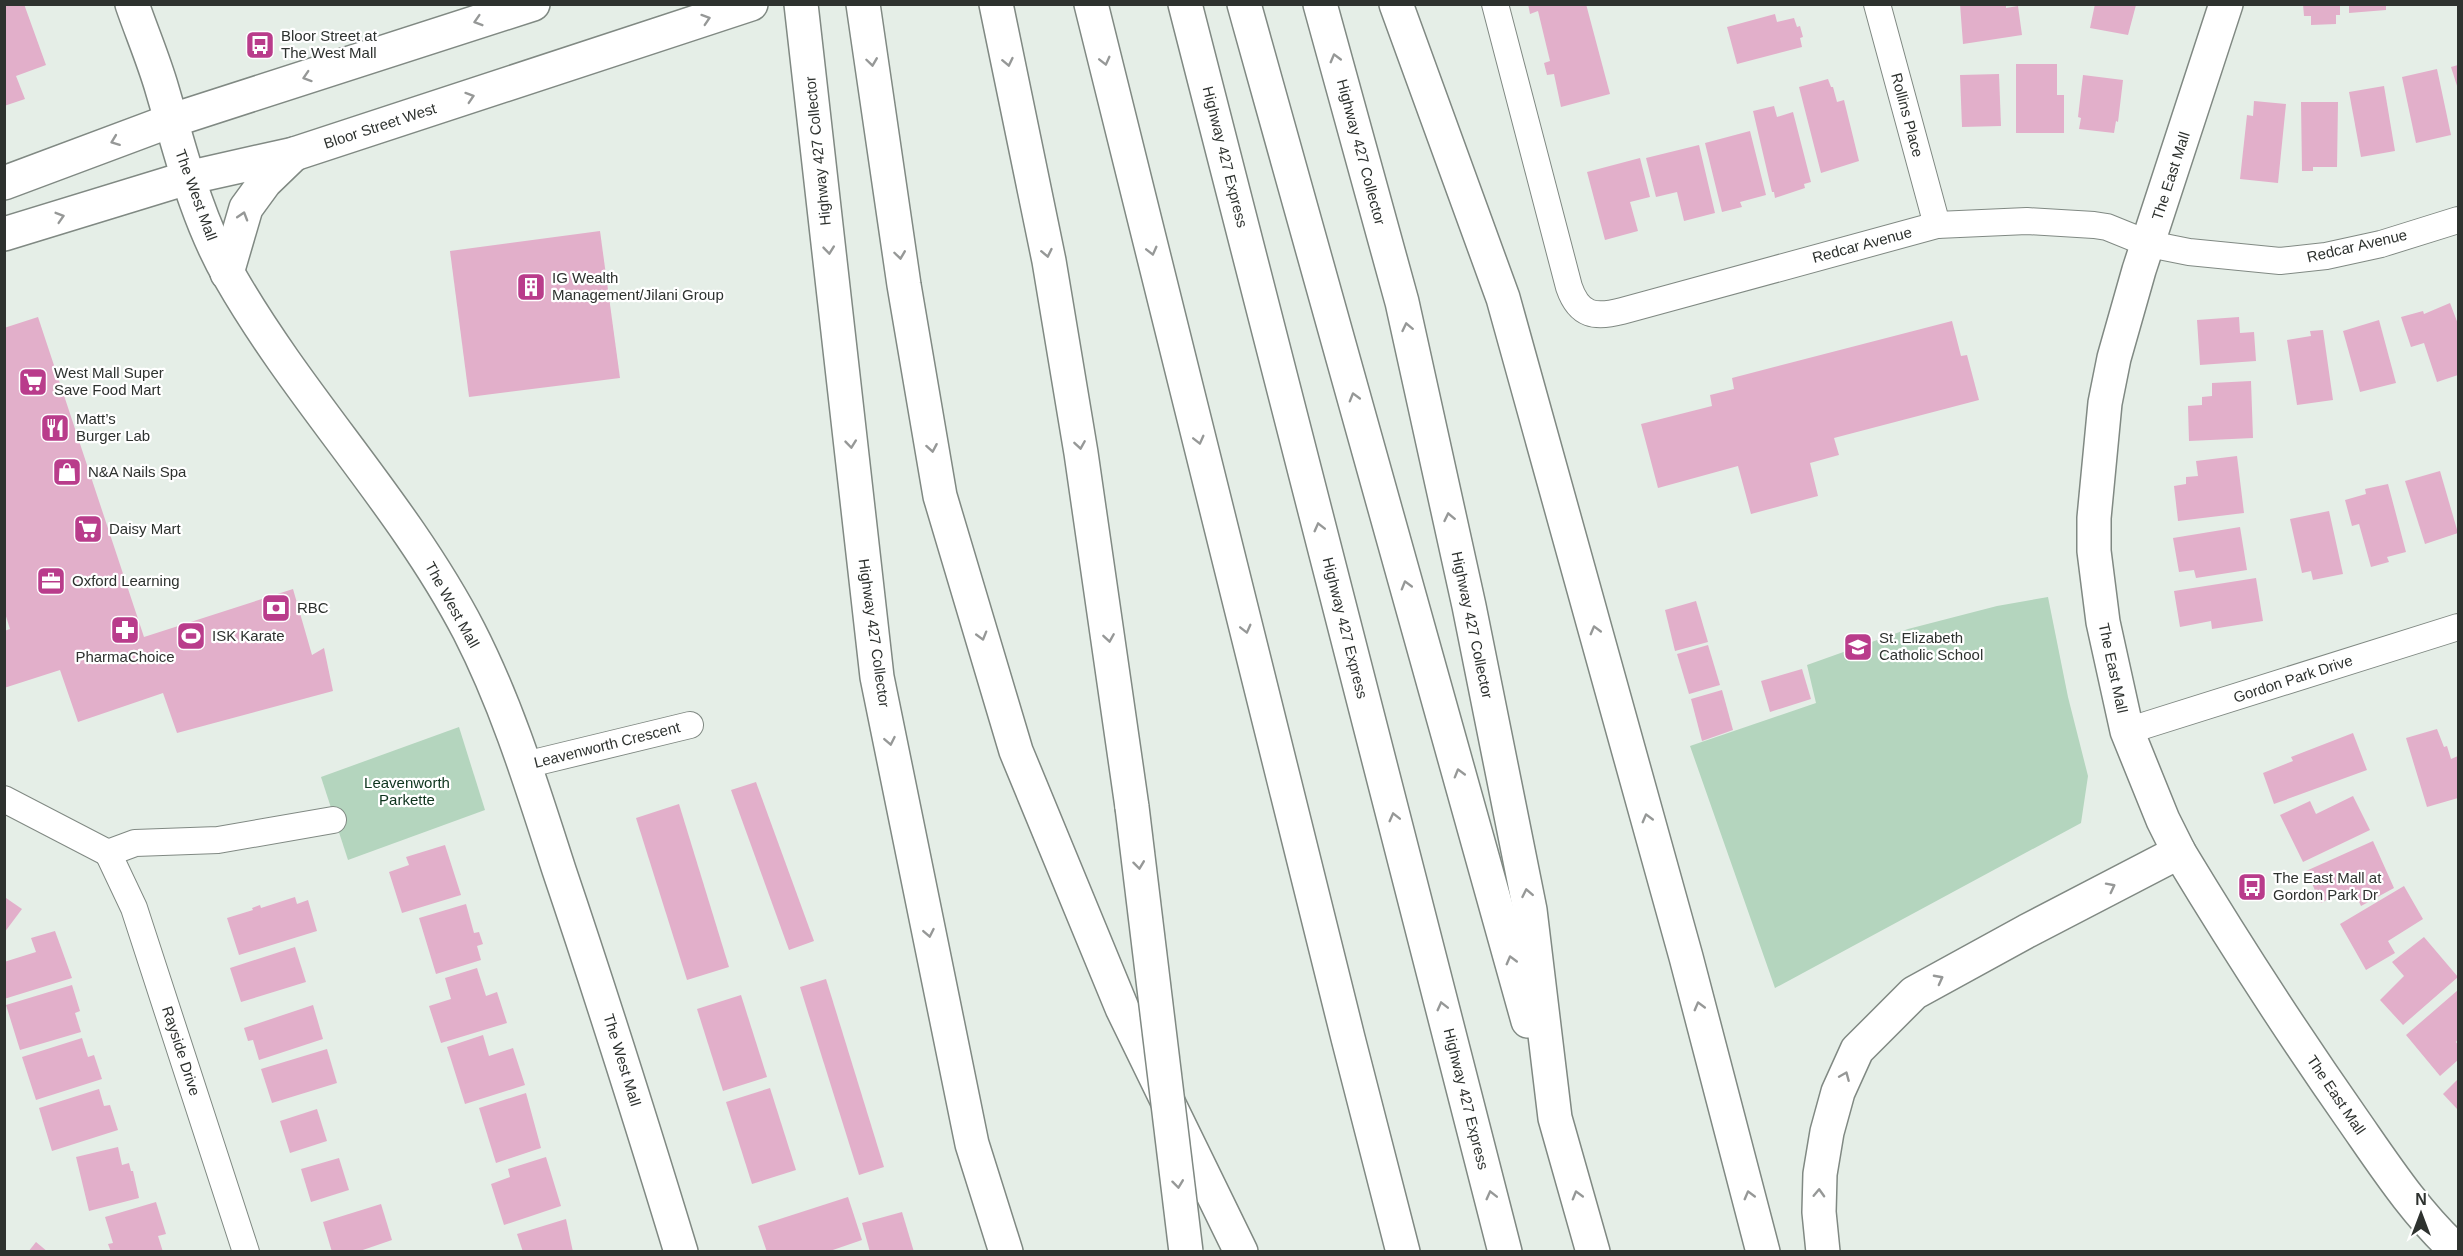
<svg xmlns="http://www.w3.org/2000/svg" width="2463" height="1256" font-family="Helvetica,sans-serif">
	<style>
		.green { fill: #b4d5be }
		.building { fill: #e2afca }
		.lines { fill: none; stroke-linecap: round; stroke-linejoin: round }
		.minor-casing { stroke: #808983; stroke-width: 28 }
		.secondary-casing { stroke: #808983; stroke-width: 36 }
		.motorway-casing { stroke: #808983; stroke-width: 36 }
		.minor { stroke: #fff; stroke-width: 26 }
		.secondary { stroke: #fff; stroke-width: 33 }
		.motorway { stroke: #fff; stroke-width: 33 }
		.motorway-bridge-casing { stroke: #808983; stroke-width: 36; stroke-linecap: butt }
		.motorway-bridge { stroke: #fff; stroke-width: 33 }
		.oneway { stroke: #969897 }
		.labels { text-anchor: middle; stroke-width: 4.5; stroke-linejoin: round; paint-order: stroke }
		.poi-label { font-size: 15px; fill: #2e322f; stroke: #fff; text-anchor: start }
		.street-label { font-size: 15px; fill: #2e322f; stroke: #fff }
		.park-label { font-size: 15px; fill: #0d331d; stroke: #fff }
	</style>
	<rect width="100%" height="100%" fill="#e5eee7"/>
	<g class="green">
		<polygon points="2048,597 2068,697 2088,776 2081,823 1775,988 1690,746 1816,703 1807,665 1908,629 1997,606"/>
		<polygon points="459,727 485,810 348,860 321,777"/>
	</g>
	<g class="building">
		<polygon points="4,4 24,4 46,65 16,76 25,99 4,106"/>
		<polygon points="1528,4 1586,4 1610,94 1561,107 1554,74 1547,75 1544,63 1550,61 1538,11 1530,14"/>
		<polygon points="1960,4 2006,4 2006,8 2018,6 2022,35 1963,44"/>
		<polygon points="2095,4 2136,5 2128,35 2090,28"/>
		<polygon points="2303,4 2340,4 2340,15 2336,15 2336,24 2311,25 2311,16 2304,16"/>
		<polygon points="2349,4 2386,4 2386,10 2349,13"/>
		<polygon points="1775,14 1777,22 1794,18 1797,27 1800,26 1803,37 1800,38 1802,47 1737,64 1727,27"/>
		<polygon points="2016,64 2057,64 2057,95 2064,95 2064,133 2016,133"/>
		<polygon points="2458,65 2458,89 2451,67"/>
		<polygon points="2437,69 2451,135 2416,143 2402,77"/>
		<polygon points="1999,74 2001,126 1962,127 1960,75"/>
		<polygon points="2083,75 2123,80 2118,122 2116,121 2114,133 2079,129 2081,118 2078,117"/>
		<polygon points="1828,79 1831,87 1833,87 1837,102 1844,100 1859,161 1821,173 1799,87"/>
		<polygon points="2384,86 2395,151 2361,157 2349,92"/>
		<polygon points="2254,101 2286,104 2278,183 2240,179 2247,115 2253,116"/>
		<polygon points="2301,102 2338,102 2337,167 2313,167 2313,171 2302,171"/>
		<polygon points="1774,106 1777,117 1793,112 1811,182 1804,184 1805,188 1775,198 1774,192 1772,192 1753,111"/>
		<polygon points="1750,131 1766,195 1740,202 1742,207 1722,212 1705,143"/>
		<polygon points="1699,145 1715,213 1684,221 1677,192 1656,197 1646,158"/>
		<polygon points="1640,158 1650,197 1630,202 1638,231 1605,240 1587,172"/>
		<polygon points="600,231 620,378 469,397 450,251"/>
		<polygon points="2450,303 2458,324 2458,375 2437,382 2424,343 2411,347 2401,317 2423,311 2424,314"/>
		<polygon points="38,317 144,637 293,589 312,655 324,648 333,691 177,733 163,693 78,722 60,670 4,688 4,631 10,629 4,610 4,328"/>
		<polygon points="2239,317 2240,333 2254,332 2256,361 2200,365 2197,320"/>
		<polygon points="2379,320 2396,383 2360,392 2343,331"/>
		<polygon points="1952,321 1961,356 1967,355 1979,400 1834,438 1839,455 1810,463 1818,496 1751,514 1738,466 1658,488 1641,424 1712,406 1710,395 1734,389 1732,378"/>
		<polygon points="2323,330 2333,400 2297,405 2287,340 2311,336 2310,331"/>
		<polygon points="2251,381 2253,438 2189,441 2188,406 2202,405 2202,397 2212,396 2212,383"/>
		<polygon points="2237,456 2244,513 2178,521 2174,486 2186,484 2186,477 2198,476 2196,461"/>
		<polygon points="2440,471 2458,533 2425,544 2405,481"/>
		<polygon points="2388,484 2406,552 2387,557 2389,562 2371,567 2359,524 2352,526 2345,500 2366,494 2365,489"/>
		<polygon points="2329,511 2343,574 2313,580 2311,571 2302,573 2290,519"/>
		<polygon points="2240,527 2247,570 2196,578 2194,570 2179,572 2173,538"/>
		<polygon points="2256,578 2263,621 2212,629 2211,621 2180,627 2174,591"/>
		<polygon points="1696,601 1708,642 1675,651 1665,610"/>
		<polygon points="1708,645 1720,685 1689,694 1677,654"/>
		<polygon points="1802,669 1811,699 1770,712 1761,681"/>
		<polygon points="1722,690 1733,730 1702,741 1691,699"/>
		<polygon points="2437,729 2444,747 2447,746 2451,759 2458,756 2458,798 2427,807 2406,738"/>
		<polygon points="2353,733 2367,770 2274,804 2263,773 2293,761 2291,757"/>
		<polygon points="756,782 814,941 789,950 731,790"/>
		<polygon points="2353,796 2370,830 2303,862 2280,815 2310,801 2316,814"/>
		<polygon points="679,804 729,967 687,980 636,818"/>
		<polygon points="2373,841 2394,888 2361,906 2355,893 2352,892 2338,898 2336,895 2321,903 2306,871"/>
		<polygon points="445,845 461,895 402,913 389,872 409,865 406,857"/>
		<polygon points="2404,886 2423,919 2388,941 2395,953 2366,970 2340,924"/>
		<polygon points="295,897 297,904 308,900 317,931 239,955 227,918 253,910 252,908 260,905 261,908"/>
		<polygon points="6,898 22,909 4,933 4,900"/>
		<polygon points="466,904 474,933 479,932 483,944 477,946 481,960 436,974 419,918"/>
		<polygon points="55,931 72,978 4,999 4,962 36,952 31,938"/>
		<polygon points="2424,937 2458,977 2403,1025 2380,1000 2404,976 2392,962"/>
		<polygon points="295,947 306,982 241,1002 230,968"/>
		<polygon points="477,968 486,996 497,992 507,1023 441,1043 429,1006 451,999 445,978"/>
		<polygon points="826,979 884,1167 859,1175 800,987"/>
		<polygon points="72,985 80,1011 75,1013 81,1032 20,1050 6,1005"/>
		<polygon points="2458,990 2458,1039 2456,1042 2458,1045 2458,1060 2440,1076 2406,1035"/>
		<polygon points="741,995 767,1077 723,1091 697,1009"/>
		<polygon points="313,1005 323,1039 259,1060 253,1040 248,1041 244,1028"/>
		<polygon points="483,1035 489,1056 513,1048 525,1085 465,1104 447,1047"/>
		<polygon points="82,1038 88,1057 94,1055 102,1079 36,1100 22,1057"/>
		<polygon points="327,1049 337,1083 272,1103 261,1069"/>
		<polygon points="2458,1079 2458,1110 2443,1094"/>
		<polygon points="770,1088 796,1170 752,1184 726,1102"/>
		<polygon points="99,1089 104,1106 110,1105 118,1130 52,1151 39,1108"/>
		<polygon points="526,1093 541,1148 496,1163 479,1108"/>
		<polygon points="317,1109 327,1141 290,1153 280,1121"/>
		<polygon points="118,1147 122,1165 129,1163 131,1171 133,1171 139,1198 89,1211 76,1157"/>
		<polygon points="546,1157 561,1206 504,1225 491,1184 510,1177 508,1169"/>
		<polygon points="339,1158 349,1190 311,1202 301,1169"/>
		<polygon points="848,1197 862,1240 827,1252 767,1252 758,1226"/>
		<polygon points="156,1202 166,1234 158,1236 163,1252 111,1252 108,1244 113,1243 105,1217"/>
		<polygon points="381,1204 392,1240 357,1252 332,1252 323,1222"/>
		<polygon points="902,1212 914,1252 870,1252 862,1223"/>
		<polygon points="566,1219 573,1252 523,1252 517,1234"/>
		<polygon points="36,1242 48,1252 28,1252"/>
	</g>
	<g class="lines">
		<g class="minor-casing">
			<g id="minor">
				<path d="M1495,4L1569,287C1579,316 1595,318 1622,311L1937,225L2027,221L2094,225L2107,227L2149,244L2189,252L2280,261L2326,256L2381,244L2458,220"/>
				<polyline points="1877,4 1937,225"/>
				<polyline points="2127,731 2458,627"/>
				<polyline points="525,765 690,725"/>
				<polyline points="4,799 108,853 135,843 218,840 333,820"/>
				<polyline points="108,853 134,908 246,1252"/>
			</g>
		</g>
		<g class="secondary-casing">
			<g id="secondary">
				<path d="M132,4C142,33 154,61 162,89C181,153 196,218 230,277C301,401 403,504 469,631C508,707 533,790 559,870C602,997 642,1124 681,1252"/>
				<path d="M2226,4L2139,270L2114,358L2105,403L2094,518V551L2103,622L2127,731L2163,820L2179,852C2234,943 2292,1033 2353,1120C2385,1166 2416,1214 2458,1252"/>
				<polyline points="4,183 170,121 533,4"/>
				<polyline points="4,234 187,178 294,154 751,4"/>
				<polyline points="227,273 246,208 265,182 294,154"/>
			</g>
		</g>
		<g class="motorway-casing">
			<g id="motorway">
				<polyline points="801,4 877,677 972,1144 1006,1252"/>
				<polyline points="863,4 904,285 940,496 1016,751 1122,1008 1241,1252"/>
				<polyline points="996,4 1049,261 1081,453 1132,807"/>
				<polyline points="1091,4 1348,1038 1403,1252"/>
				<polyline points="1185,4 1505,1252"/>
				<polyline points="1244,4 1528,1021"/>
				<polyline points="1320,4 1402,302 1469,606 1530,910 1555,1118 1593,1252"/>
				<polyline points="1396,4 1503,298 1686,957 1763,1252"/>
				<polyline points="1823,1252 1819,1212 1820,1174 1827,1132 1838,1092 1857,1050 1914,993 2027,931 2179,852"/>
			</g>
		</g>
		<use href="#minor" class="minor"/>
		<use href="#secondary" class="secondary"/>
		<use href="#motorway" class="motorway"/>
		<g class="motorway-bridge-casing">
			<polyline id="motorway-bridge" points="1132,807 1186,1252"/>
		</g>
		<use href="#motorway-bridge" class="motorway-bridge"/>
	</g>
	<defs><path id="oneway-chevron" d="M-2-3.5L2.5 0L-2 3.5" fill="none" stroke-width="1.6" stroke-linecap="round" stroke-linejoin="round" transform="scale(1.5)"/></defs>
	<g class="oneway">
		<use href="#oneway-chevron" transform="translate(706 19) rotate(-18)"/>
		<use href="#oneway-chevron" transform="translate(478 21) rotate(163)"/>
		<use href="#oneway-chevron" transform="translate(1335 58) rotate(-105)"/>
		<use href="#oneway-chevron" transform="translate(1105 61) rotate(76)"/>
		<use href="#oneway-chevron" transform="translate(872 62) rotate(82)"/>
		<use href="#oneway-chevron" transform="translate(1008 62) rotate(78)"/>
		<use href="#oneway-chevron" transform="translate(307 77) rotate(162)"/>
		<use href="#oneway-chevron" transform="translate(470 97) rotate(-18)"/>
		<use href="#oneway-chevron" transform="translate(115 141) rotate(159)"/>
		<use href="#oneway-chevron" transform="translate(243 216) rotate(-73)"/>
		<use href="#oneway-chevron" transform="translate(60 217) rotate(-17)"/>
		<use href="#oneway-chevron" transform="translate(829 250) rotate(84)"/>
		<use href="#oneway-chevron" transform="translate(1152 251) rotate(76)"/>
		<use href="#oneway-chevron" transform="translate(1047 253) rotate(78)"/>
		<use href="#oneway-chevron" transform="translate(900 255) rotate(82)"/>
		<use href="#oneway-chevron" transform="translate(1407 327) rotate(-102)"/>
		<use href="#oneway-chevron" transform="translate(1354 397) rotate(-106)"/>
		<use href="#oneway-chevron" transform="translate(1199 440) rotate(76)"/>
		<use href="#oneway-chevron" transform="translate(851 444) rotate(84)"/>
		<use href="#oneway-chevron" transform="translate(1080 445) rotate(81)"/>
		<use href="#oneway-chevron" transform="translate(932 448) rotate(80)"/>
		<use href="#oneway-chevron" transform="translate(1449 517) rotate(-102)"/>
		<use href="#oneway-chevron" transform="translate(1319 527) rotate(-104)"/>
		<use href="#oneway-chevron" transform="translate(1406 585) rotate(-106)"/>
		<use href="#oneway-chevron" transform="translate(1246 629) rotate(76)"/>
		<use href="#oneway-chevron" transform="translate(1595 630) rotate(-105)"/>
		<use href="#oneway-chevron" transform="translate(982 636) rotate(74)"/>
		<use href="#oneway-chevron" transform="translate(1109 638) rotate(81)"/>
		<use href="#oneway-chevron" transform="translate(890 741) rotate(79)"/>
		<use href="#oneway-chevron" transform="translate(1459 773) rotate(-106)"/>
		<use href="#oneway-chevron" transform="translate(1394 817) rotate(-104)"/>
		<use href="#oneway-chevron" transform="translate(1647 818) rotate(-105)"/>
		<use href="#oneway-chevron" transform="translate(1139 865) rotate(83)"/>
		<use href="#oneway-chevron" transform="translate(2111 887) rotate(-27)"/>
		<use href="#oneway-chevron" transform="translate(1527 893) rotate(-101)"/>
		<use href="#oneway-chevron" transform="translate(929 933) rotate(79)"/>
		<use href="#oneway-chevron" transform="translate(1511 960) rotate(-105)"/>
		<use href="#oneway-chevron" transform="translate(1939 979) rotate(-28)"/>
		<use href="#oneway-chevron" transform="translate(1442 1006) rotate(-104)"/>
		<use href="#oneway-chevron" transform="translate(1699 1006) rotate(-105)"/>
		<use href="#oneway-chevron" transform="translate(1845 1076) rotate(-67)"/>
		<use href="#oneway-chevron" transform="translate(1178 1184) rotate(83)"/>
		<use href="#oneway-chevron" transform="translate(1819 1193) rotate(-88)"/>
		<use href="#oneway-chevron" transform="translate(1491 1195) rotate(-104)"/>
		<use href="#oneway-chevron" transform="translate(1577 1195) rotate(-106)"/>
		<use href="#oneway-chevron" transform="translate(1749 1195) rotate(-105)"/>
	</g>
	<defs>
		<g id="bus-square" transform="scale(1.5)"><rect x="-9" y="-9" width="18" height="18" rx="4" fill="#b93c8b" stroke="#fff"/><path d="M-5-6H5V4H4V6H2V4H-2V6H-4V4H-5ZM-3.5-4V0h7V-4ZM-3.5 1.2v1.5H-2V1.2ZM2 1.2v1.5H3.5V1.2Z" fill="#fff"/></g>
		<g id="building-square" transform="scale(1.5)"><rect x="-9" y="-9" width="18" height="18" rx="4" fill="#b93c8b" stroke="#fff"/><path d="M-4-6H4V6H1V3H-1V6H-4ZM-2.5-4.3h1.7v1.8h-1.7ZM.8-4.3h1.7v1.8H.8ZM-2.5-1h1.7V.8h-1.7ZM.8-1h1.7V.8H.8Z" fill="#fff"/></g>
		<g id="supermarket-square" transform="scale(1.5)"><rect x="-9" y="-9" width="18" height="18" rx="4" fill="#b93c8b" stroke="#fff"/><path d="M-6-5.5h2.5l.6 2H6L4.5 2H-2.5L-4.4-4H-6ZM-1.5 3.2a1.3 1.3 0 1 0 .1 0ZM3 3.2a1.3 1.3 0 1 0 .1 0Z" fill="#fff"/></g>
		<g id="restaurant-square" transform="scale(1.5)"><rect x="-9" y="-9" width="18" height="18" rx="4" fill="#b93c8b" stroke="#fff"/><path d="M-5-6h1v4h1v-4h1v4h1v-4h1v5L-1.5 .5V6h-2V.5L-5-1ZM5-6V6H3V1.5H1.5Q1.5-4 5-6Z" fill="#fff"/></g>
		<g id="shop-square" transform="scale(1.5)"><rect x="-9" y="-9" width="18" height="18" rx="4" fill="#b93c8b" stroke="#fff"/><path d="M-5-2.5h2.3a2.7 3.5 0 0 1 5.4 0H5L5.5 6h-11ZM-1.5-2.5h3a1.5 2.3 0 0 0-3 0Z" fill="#fff"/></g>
		<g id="office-square" transform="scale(1.5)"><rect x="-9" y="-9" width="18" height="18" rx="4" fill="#b93c8b" stroke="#fff"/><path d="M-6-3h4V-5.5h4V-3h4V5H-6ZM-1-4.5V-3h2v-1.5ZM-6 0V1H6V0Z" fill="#fff"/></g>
		<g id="bank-square" transform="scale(1.5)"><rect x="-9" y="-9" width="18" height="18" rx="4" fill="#b93c8b" stroke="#fff"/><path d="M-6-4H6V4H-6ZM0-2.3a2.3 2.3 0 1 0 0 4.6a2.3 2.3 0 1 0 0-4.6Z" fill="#fff"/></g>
		<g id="pharmacy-square" transform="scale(1.5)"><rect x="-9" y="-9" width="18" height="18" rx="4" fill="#b93c8b" stroke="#fff"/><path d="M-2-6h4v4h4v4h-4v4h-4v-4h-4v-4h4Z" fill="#fff"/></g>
		<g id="stadium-square" transform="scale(1.5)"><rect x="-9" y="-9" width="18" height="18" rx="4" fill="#b93c8b" stroke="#fff"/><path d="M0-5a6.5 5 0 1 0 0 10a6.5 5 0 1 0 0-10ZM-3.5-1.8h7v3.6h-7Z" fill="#fff"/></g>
		<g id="school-square" transform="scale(1.5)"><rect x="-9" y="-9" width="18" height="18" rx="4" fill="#b93c8b" stroke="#fff"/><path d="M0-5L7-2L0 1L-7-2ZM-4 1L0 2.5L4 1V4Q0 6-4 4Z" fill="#fff"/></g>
	</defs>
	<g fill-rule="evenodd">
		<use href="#bus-square" x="260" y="45"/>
		<use href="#building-square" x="531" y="287"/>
		<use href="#supermarket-square" x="33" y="382"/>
		<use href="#restaurant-square" x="55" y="428"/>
		<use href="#shop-square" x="67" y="472"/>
		<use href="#supermarket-square" x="88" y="529"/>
		<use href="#office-square" x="51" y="581"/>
		<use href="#bank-square" x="276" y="608"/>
		<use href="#pharmacy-square" x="125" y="630"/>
		<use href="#stadium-square" x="191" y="636"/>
		<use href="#school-square" x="1858" y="647"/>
		<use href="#bus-square" x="2252" y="887"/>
	</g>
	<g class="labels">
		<g class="poi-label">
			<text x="281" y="41">Bloor Street at<tspan x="281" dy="17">The West Mall</tspan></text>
			<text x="552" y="283">IG Wealth<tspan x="552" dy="17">Management/Jilani Group</tspan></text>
			<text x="54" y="378">West Mall Super<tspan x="54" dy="17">Save Food Mart</tspan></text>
			<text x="76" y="424">Matt’s<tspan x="76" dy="17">Burger Lab</tspan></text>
			<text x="88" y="477">N&amp;A Nails Spa</text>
			<text x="109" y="534">Daisy Mart</text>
			<text x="72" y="586">Oxford Learning</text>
			<text x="297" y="613">RBC</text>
			<text x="212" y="641">ISK Karate</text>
			<text x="1879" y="643">St. Elizabeth<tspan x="1879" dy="17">Catholic School</tspan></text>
			<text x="125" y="662" text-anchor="middle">PharmaChoice</text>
			<text x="2273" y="883">The East Mall at<tspan x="2273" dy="17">Gordon Park Dr</tspan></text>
		</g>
		<g class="street-label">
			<text transform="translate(1907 115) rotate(75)" y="5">Rollins Place</text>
			<text transform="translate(380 126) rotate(-18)" y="5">Bloor Street West</text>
			<text transform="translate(818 151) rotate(-96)" y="5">Highway 427 Collector</text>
			<text transform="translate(1361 152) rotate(75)" y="5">Highway 427 Collector</text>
			<text transform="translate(1225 157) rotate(76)" y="5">Highway 427 Express</text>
			<text transform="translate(2171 176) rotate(-72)" y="5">The East Mall</text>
			<text transform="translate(196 195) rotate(70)" y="5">The West Mall</text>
			<text transform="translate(1862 245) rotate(-15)" y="5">Redcar Avenue</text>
			<text transform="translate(2357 246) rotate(-13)" y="5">Redcar Avenue</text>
			<text transform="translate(452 605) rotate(61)" y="5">The West Mall</text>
			<text transform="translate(1472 625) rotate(78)" y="5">Highway 427 Collector</text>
			<text transform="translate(1345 628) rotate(76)" y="5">Highway 427 Express</text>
			<text transform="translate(874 633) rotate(82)" y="5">Highway 427 Collector</text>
			<text transform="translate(2113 668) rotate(78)" y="5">The East Mall</text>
			<text transform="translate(2293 679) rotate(-18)" y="5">Gordon Park Drive</text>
			<text transform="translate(607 745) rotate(-14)" y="5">Leavenworth Crescent</text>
			<text transform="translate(181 1051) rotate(72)" y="5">Rayside Drive</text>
			<text transform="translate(622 1060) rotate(73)" y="5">The West Mall</text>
			<text transform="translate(2336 1095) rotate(56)" y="5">The East Mall</text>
			<text transform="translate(1466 1099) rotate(76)" y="5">Highway 427 Express</text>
		</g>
		<g class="park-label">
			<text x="407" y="788">Leavenworth<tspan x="407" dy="17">Parkette</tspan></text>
		</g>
	</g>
	<rect width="2463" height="1256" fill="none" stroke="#2e322f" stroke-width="12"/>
	<g transform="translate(2421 1214)" stroke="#ffffff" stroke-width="4.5" paint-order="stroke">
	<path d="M0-4.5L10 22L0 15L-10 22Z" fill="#2e322f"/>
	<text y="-9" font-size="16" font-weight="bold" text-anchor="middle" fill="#2e322f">N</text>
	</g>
</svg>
